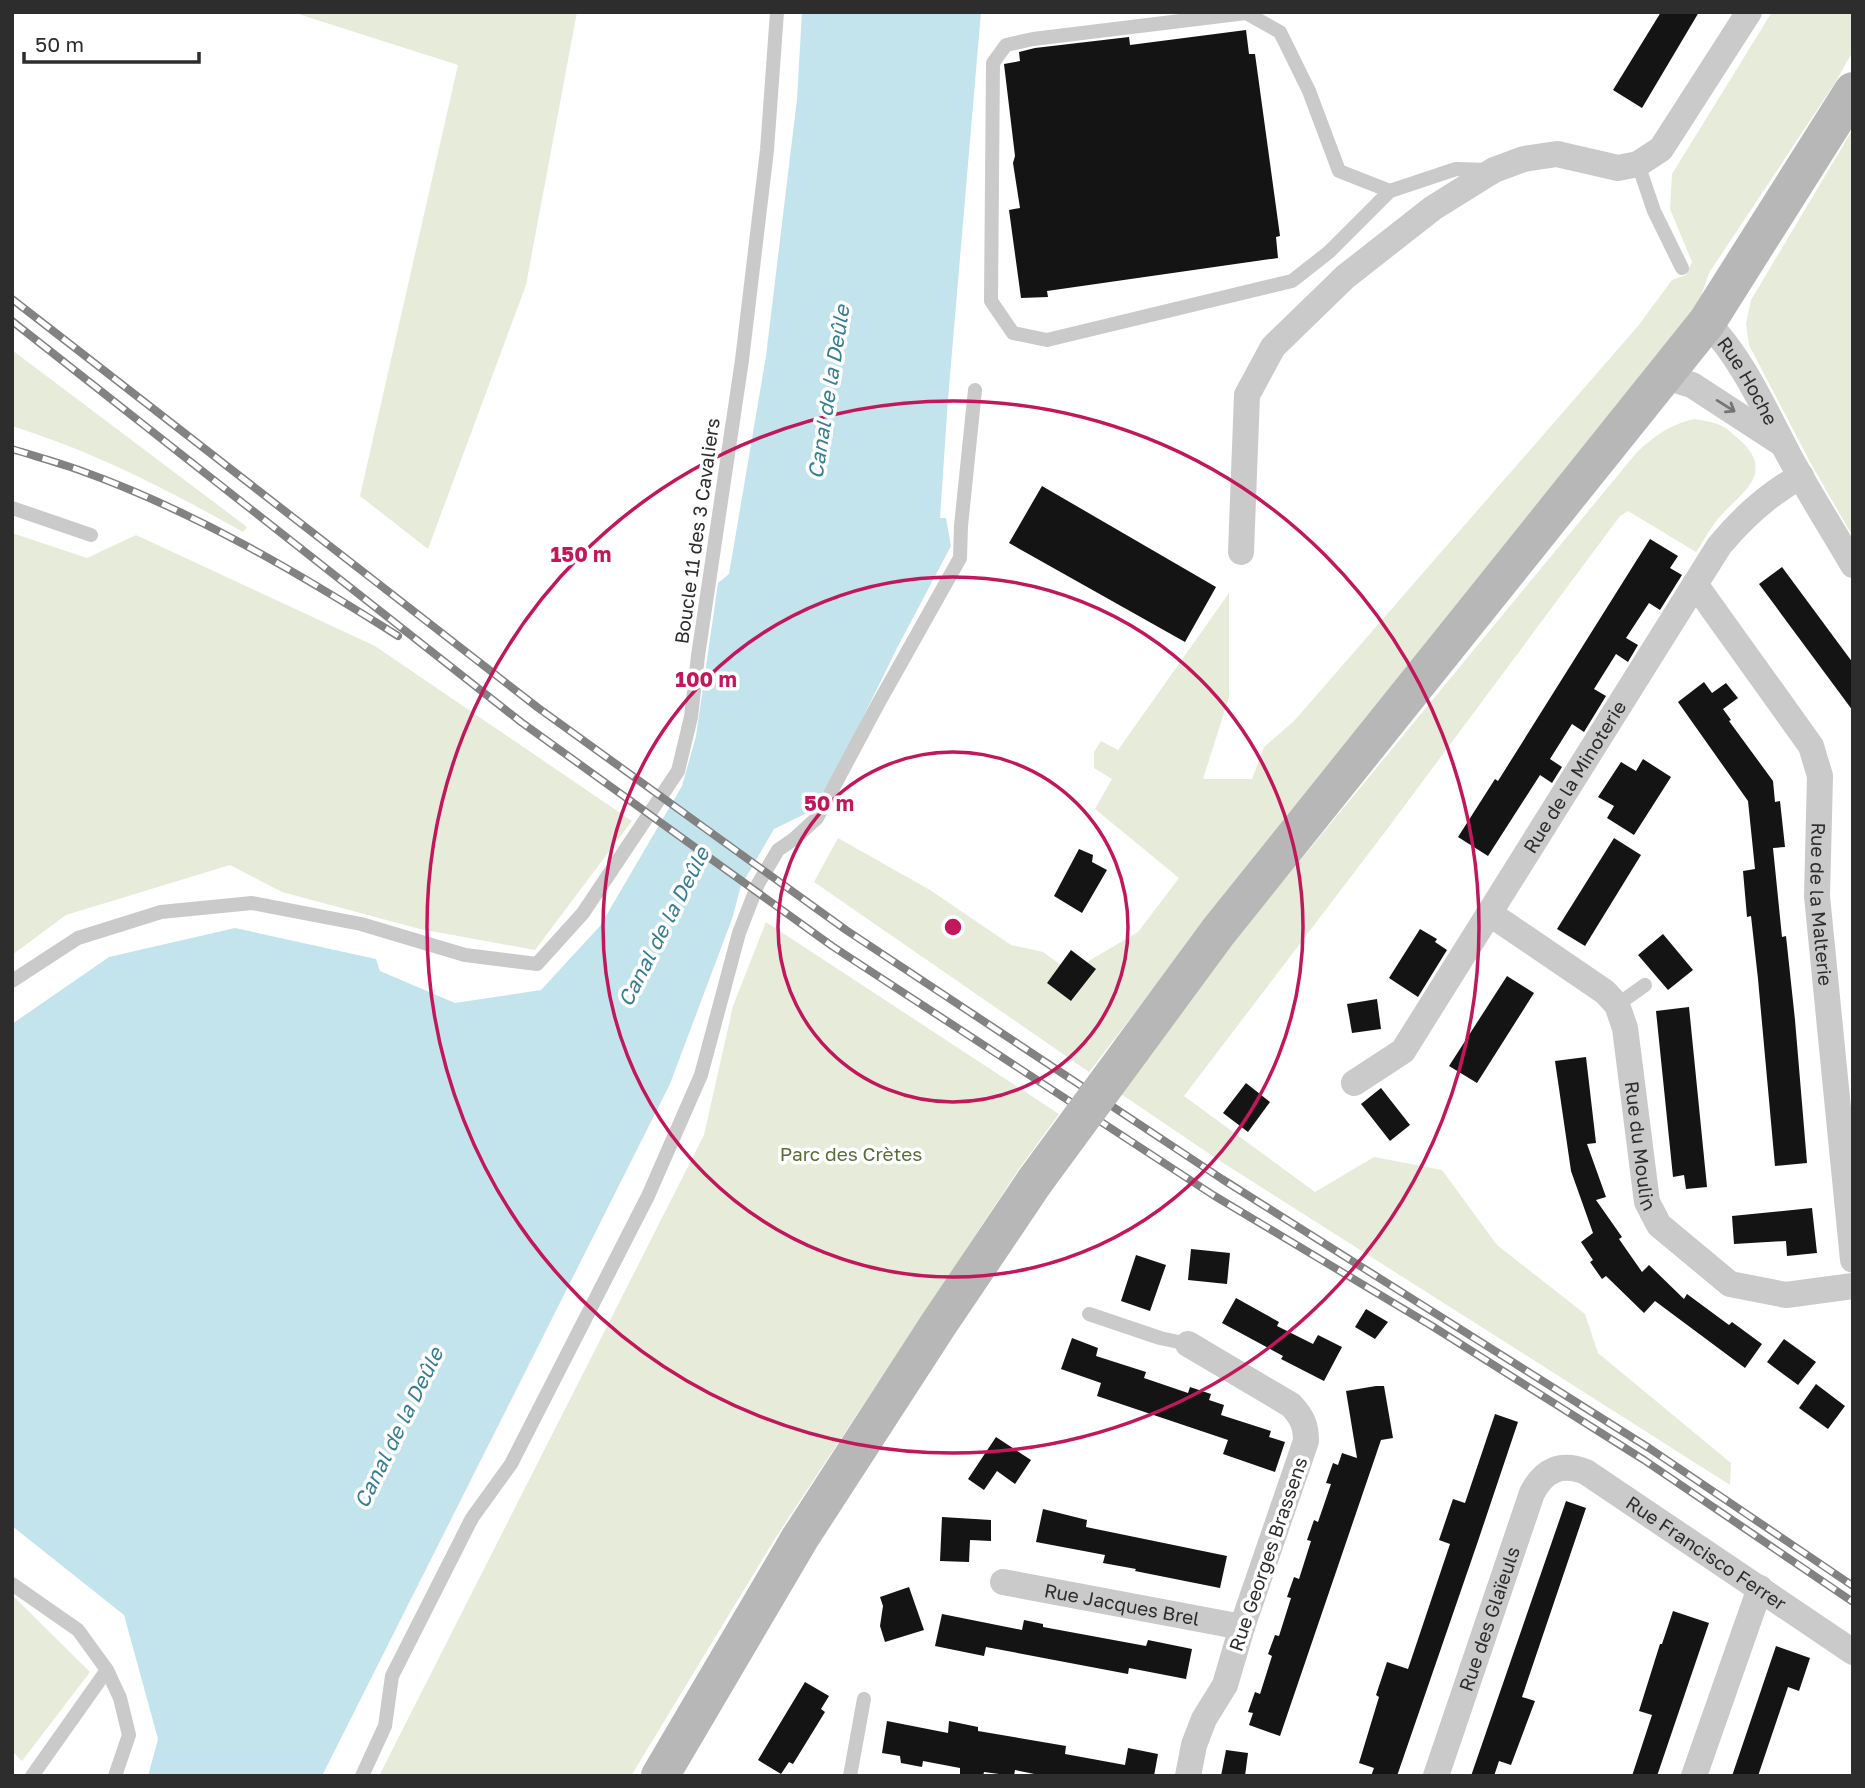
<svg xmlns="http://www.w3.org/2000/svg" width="1865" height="1788" font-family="'Golos Text',sans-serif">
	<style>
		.green { fill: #e6ecd9 }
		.water { fill: #c4e4ed }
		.building { fill: #141414 }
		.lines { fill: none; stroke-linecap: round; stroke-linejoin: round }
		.lane { stroke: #cacaca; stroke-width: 14 }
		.street { stroke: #cacaca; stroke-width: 26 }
		.secondary { stroke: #b7b7b7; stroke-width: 38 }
		.rail-casing { stroke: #828282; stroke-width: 8 }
		.rail { stroke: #fff; stroke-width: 5; stroke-dasharray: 16; stroke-linecap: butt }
		.secondary-bridge { stroke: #b7b7b7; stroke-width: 38 }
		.oneway { stroke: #747474 }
		.ring { fill: none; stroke: #c2185b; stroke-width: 3.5 }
		.labels { text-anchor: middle; stroke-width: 7; stroke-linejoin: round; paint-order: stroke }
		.street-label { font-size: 19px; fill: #2d2d2d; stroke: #fff }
		.park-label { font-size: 19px; fill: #586c38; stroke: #fff }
		.water-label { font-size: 21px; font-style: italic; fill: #367e94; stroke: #fff }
		.centre { fill: #c2185b; stroke: #fff; stroke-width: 3.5 }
		.ring-label { font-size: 21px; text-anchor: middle; font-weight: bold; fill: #c2185b; stroke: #fff; stroke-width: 7; stroke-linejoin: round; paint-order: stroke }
	</style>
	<rect width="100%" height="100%" fill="#fff"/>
	<g class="green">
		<polygon points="292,12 577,12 526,285 428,549 360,496 458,65"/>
		<polygon points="1772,12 1853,12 1853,51 1835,83 1709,273 1698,305 1205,922 1089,1072 814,882 838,838 930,890 1011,945 1043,952 1061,965 1047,983 1072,1001 1095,969 1087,962 1138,932 1179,878 1095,809 1112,779 1094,768 1094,752 1101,741 1118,750 1229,593 1229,697 1203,779 1252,779 1264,747 1294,721 1638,326 1672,280 1686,275 1692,262 1670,209 1672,174"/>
		<polygon points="1853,129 1853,537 1810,462 1749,345 1746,324 1751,300"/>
		<path d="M12,350L247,527L243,532C166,489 97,453 12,426Z"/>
		<path d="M1695,419C1720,423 1724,425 1742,442C1777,476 1736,496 1717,520C1709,530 1703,542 1696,552L1628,511L1620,516L1385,832L1184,1096L1315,1192L1374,1157L1442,1170L1497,1245L1585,1314L1598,1353L1731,1463L1730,1485L1217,1159L1121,1094L1223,954L1637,452C1656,435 1670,424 1695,419Z"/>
		<polygon points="12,533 87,558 136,535 375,646 632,821 535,950 420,929 282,892 230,865 66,915 12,955"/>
		<polygon points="766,922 1059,1114 1019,1169 776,1537 631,1776 379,1776 704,1135 733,1006"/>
		<polygon points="12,1595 90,1672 22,1761 12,1751"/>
	</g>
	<polygon class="water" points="802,12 981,12 948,399 940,518 946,518 951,546 897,648 848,748 813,810 774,829 741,886 732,919 670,1084 322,1776 148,1776 158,1739 124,1615 12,1526 12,1024 109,957 235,928 376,959 380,971 455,1003 541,990 600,926 682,786 696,736 718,583 729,574 766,356 797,99"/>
	<g class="building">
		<polygon points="1661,12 1699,12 1642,108 1613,90"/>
		<polygon points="1246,30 1249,54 1255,54 1280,236 1276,237 1278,258 1047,291 1048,297 1021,298 1009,210 1020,208 1013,163 1015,156 1004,64 1020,61 1019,52 1035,48 1129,37 1130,45"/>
		<polygon points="1042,486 1216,587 1185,642 1009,543"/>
		<polygon points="1650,539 1678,556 1670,568 1682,575 1660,610 1649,603 1626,638 1638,645 1628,662 1616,654 1594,689 1606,696 1584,732 1572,724 1550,759 1562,767 1552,783 1540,775 1488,856 1458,837 1495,779 1498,781"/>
		<polygon points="1782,567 1853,663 1853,711 1759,584"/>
		<polygon points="1704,682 1712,693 1726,683 1738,698 1723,709 1731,720 1729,721 1773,781 1775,802 1780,801 1785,847 1773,848 1782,937 1786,936 1795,1020 1807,1163 1775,1166 1758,979 1751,916 1747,917 1743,871 1755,869 1748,801 1678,702"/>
		<polygon points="1643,759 1671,777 1634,835 1607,818 1614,806 1598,797 1621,762 1636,771"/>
		<polygon points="1614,838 1641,855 1585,946 1557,929"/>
		<polygon points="1079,849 1093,855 1092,862 1107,870 1082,913 1054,896"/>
		<polygon points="1420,929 1437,939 1435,942 1447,950 1418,997 1389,978"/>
		<polygon points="1663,934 1693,970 1668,990 1638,955"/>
		<polygon points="1071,950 1096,969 1071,1001 1047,983"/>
		<polygon points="1507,976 1534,993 1477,1083 1449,1066"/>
		<polygon points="1377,999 1381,1029 1352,1033 1347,1004"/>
		<polygon points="1689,1007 1707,1187 1686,1189 1684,1175 1673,1177 1656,1011"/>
		<polygon points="1586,1057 1596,1143 1587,1144 1606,1197 1596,1200 1622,1237 1619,1239 1642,1272 1649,1265 1684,1299 1687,1294 1729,1325 1732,1322 1762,1344 1745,1368 1655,1301 1644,1313 1606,1276 1602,1279 1590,1262 1593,1260 1581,1242 1593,1233 1571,1171 1555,1061"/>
		<polygon points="1246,1083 1270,1102 1248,1132 1223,1113"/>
		<polygon points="1381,1088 1410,1125 1390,1141 1361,1104"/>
		<polygon points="1812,1208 1817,1253 1787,1256 1786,1241 1734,1244 1732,1216"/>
		<polygon points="1191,1249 1230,1253 1227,1284 1188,1280"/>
		<polygon points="1136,1255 1166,1265 1150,1311 1121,1301"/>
		<polygon points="1236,1298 1279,1322 1277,1326 1313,1344 1318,1335 1342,1347 1324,1381 1281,1359 1283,1356 1222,1323"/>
		<polygon points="1366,1309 1388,1322 1375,1339 1355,1327"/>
		<polygon points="1072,1338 1098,1348 1096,1356 1146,1372 1144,1378 1188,1393 1190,1387 1211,1394 1209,1400 1224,1405 1221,1415 1271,1431 1269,1437 1285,1442 1275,1472 1223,1454 1228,1440 1097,1396 1101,1383 1061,1369"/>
		<polygon points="1784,1339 1816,1362 1798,1385 1767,1362"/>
		<polygon points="1816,1384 1845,1406 1828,1429 1799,1408"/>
		<polygon points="1376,1386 1384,1386 1393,1438 1381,1440 1280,1736 1249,1725 1253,1713 1248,1712 1255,1692 1260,1694 1272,1656 1268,1654 1275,1635 1279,1636 1291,1598 1287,1597 1294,1577 1299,1579 1311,1541 1307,1540 1314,1520 1318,1522 1331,1484 1326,1483 1333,1463 1338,1465 1342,1453 1357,1458 1346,1391"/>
		<polygon points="1495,1414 1518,1422 1477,1544 1397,1776 1371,1776 1374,1768 1359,1763 1379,1697 1376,1695 1387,1662 1408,1669 1450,1544 1439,1540 1453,1499 1465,1503"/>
		<polygon points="996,1437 1031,1460 1015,1484 997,1471 984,1490 968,1479"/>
		<polygon points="1566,1501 1586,1508 1522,1697 1535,1701 1511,1765 1499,1761 1494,1776 1471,1776"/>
		<polygon points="1043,1509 1087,1520 1086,1527 1227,1556 1220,1588 1135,1571 1136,1569 1103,1563 1105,1555 1036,1542"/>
		<polygon points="942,1517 991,1520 991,1541 970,1540 969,1562 940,1561"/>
		<polygon points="909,1587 924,1630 885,1642 880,1626 883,1606 880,1597"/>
		<polygon points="1673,1611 1709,1623 1657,1776 1632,1776 1652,1715 1639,1711 1660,1644 1662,1644"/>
		<polygon points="942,1614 1022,1630 1024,1620 1043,1624 1043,1627 1146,1646 1148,1640 1192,1649 1186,1679 1129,1668 1128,1674 986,1647 984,1656 935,1646"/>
		<polygon points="1776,1646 1810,1658 1799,1691 1788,1687 1758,1776 1732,1776"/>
		<polygon points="805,1682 829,1696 821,1709 825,1712 793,1764 789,1762 781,1774 758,1760"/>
		<polygon points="887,1721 948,1733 949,1721 978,1727 978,1731 1066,1746 1065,1754 1125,1765 1128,1748 1158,1754 1154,1776 1044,1776 1015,1770 1014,1776 984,1772 983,1776 969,1776 960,1774 960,1768 923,1761 922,1767 901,1763 900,1756 882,1753"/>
		<polygon points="1226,1750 1248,1753 1245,1776 1221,1776"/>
	</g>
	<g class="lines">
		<g class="lane">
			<polyline points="1638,164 1654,211 1682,268"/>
			<polyline points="1390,191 1339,171 1309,91 1280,32 1246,13 1033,39 1006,45 993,63 991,301 1013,333 1047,340 1292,281 1329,252 1390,191 1456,169 1489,170"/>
			<polyline points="12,508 91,535"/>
			<polyline points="12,981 78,938 161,912 252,903 361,924 465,955 537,964 583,913 678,771 691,717 698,656 742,360 767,150 777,12"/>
			<polyline points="1617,1005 1645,985"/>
			<polyline points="1089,1314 1160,1338 1188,1344"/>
			<polyline points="12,1584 78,1630 107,1670 120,1698 129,1735 115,1776"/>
			<polyline points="32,1776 107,1670"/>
			<polyline points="362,1776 385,1726 392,1676 472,1518 511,1464 648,1196 701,1075 739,933 758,884 778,850 794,839 817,818 878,704 960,558 961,526 975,390"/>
			<polyline points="850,1776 864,1699"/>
		</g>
		<g class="street">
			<path id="s1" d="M1707,322C1741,358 1760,400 1783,444C1804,486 1830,525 1853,565"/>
			<polyline points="1665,377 1692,385 1781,443"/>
			<polyline points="1241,552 1247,395 1273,347 1345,277 1433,208 1494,170 1524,159 1557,154 1618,168 1638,164 1661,149 1749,12"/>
			<path id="s2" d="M1695,584L1811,746L1820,776L1817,896L1853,1260"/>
			<path id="s3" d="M1489,913L1605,992L1617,1005L1625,1028L1647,1202L1659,1225L1730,1284L1786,1295L1853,1286"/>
			<path id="s4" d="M1354,1083L1403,1051L1719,546C1743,517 1768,494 1801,476"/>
			<path d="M1188,1344L1291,1405C1302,1417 1306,1425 1306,1441L1242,1627L1225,1685L1204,1719L1194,1745L1188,1776"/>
			<path id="s5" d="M1003,1582L1242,1627"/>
			<path id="s6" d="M1436,1776L1532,1493C1544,1470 1561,1462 1586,1472L1853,1652"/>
			<polyline points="1694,1776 1760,1588"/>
		</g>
		<g class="secondary">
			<polyline points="1132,1049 1218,932 1707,322 1853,91"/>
			<polyline points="660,1776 800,1538 938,1325 1035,1181"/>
		</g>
		<g class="rail-casing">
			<g id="rail">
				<polyline points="12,299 537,707 846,930 1222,1179 1649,1448 1853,1586"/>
				<polyline points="12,321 521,722 832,946 1213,1195 1432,1326 1644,1460 1853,1602"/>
				<path d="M12,449C34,456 57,462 79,470C192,510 297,572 398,636"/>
			</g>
		</g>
		<use href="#rail" class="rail"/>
		<polyline class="secondary-bridge" points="1035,1181 1132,1049"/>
	</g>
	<defs><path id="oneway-shaft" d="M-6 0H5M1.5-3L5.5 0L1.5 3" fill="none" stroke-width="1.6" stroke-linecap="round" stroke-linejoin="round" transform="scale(1.75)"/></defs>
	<use class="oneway" href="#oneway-shaft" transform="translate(1726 406) rotate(32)"/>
	<g class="ring">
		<circle cx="953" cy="927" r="175"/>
		<circle cx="953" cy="927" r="350"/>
		<circle cx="953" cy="927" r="526"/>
	</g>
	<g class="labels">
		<g class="street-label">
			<text dy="7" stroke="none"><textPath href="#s1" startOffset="72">Rue Hoche</textPath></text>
			<text transform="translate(697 531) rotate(-82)" y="7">Boucle 11 des 3 Cavaliers</text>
			<text dy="7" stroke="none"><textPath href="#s4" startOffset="382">Rue de la Minoterie</textPath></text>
			<text dy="7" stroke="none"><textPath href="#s2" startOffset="359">Rue de la Malterie</textPath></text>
			<text dy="7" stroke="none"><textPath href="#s3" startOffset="301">Rue du Moulin</textPath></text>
			<text dy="7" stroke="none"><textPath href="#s6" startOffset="509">Rue Francisco Ferrer</textPath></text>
			<text transform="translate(1268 1554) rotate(-71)" y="7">Rue Georges Brassens</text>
			<text dy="7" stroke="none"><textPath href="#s5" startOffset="121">Rue Jacques Brel</textPath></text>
			<text dy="7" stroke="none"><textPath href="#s6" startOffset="166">Rue des Glaïeuls</textPath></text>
		</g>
		<g class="park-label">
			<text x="851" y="1161">Parc des Crètes</text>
		</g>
		<g class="water-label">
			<text transform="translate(829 392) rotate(-81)" y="7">Canal de la Deûle</text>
			<text transform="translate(664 927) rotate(-63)" y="7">Canal de la Deûle</text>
			<text transform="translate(399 1428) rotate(-64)" y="7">Canal de la Deûle</text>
		</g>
	</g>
	<circle cx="953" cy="927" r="10" class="centre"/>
	<g class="ring-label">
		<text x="581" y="562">150 m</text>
		<text x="706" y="687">100 m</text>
		<text x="829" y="811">50 m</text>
	</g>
	<rect width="1865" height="1788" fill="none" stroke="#2d2d2d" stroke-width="28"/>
	<path d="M24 52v10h175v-10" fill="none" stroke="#2d2d2d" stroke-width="3.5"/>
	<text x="35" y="52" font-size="21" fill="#2d2d2d" stroke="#ffffff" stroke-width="5" paint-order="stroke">50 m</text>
</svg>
